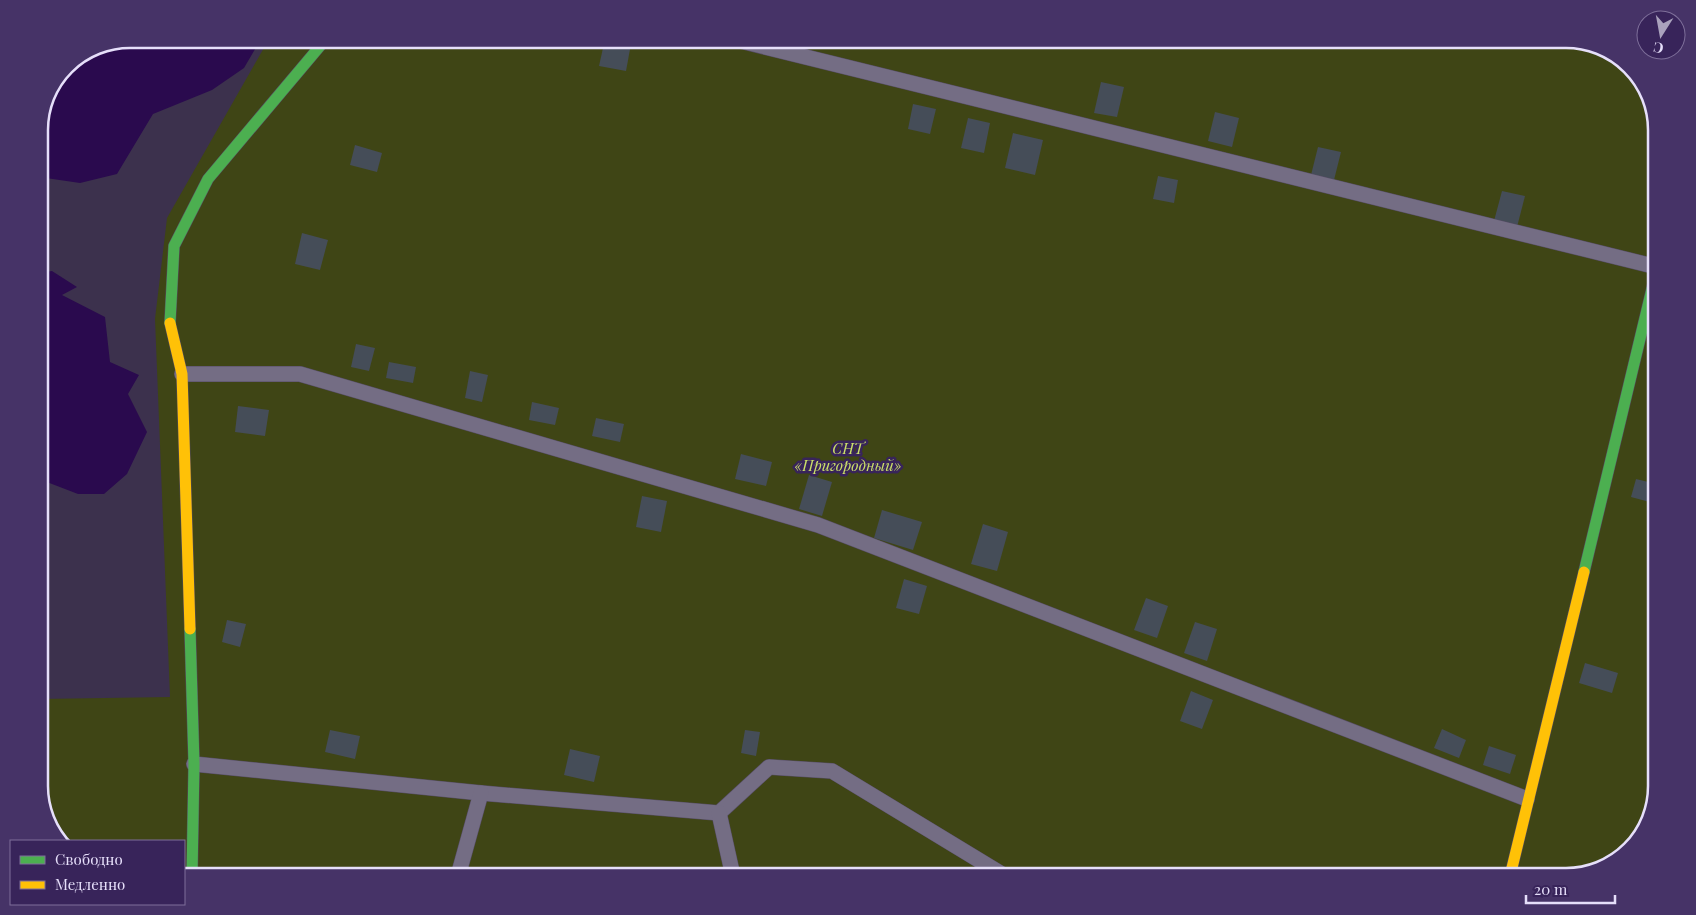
<svg xmlns="http://www.w3.org/2000/svg" width="1696" height="915" font-family="'Playfair Display',serif">
	<style>
		.green { fill: #3f4515 }
		.water { fill: #2a0a4e }
		.building { fill: #454d58 }
		.lines { fill: none; stroke-linecap: round; stroke-linejoin: round }
		.lane-casing { stroke: #564d65; stroke-width: 16 }
		.fast-casing { stroke: #564d65; stroke-width: 12 }
		.slow-casing { stroke: #564d65; stroke-width: 12 }
		.lane { stroke: #746d84; stroke-width: 15 }
		.fast { stroke: #4caf50; stroke-width: 11 }
		.slow { stroke: #ffc107; stroke-width: 11 }
		.labels { text-anchor: middle; stroke-width: 5; stroke-linejoin: round; paint-order: stroke }
		.park-label { font-size: 15px; font-style: italic; fill: #cce169; stroke: #38245a }
		.rim { fill: none; stroke: #e6dffa; stroke-width: 2.5 }
	</style>
	<rect width="100%" height="100%" fill="#3c314d"/>
	<path class="green" d="M269,39H1566L1607,48L1642,79L1657,124V785L1648,826L1612,864L1567,876H184V841H60C32,816 39,736 39,699L170,697L155,319L167,218Z"/>
	<g class="water">
		<polygon points="130,39 261,39 244,68 212,90 153,114 117,174 80,183 39,177 39,124 66,65 95,46"/>
		<polygon points="52,271 77,287 62,295 105,317 110,362 139,375 128,394 147,432 127,474 104,494 78,494 39,479 39,273"/>
	</g>
	<g class="building">
		<polygon points="540,39 561,39 559,48 539,44"/>
		<polygon points="605,39 631,44 626,71 599,66"/>
		<polygon points="1101,82 1124,87 1117,117 1094,113"/>
		<polygon points="913,104 936,109 930,134 908,129"/>
		<polygon points="1215,112 1239,118 1232,147 1208,141"/>
		<polygon points="968,118 990,123 984,153 961,148"/>
		<polygon points="1013,133 1043,140 1035,175 1005,168"/>
		<polygon points="355,145 382,153 377,172 350,165"/>
		<polygon points="1318,147 1341,152 1334,180 1311,175"/>
		<polygon points="1158,176 1178,180 1174,203 1153,199"/>
		<polygon points="1502,191 1525,196 1517,227 1494,221"/>
		<polygon points="302,233 328,240 320,270 295,264"/>
		<polygon points="356,344 375,348 369,371 351,367"/>
		<polygon points="389,362 416,367 413,383 386,378"/>
		<polygon points="470,371 488,375 482,402 465,398"/>
		<polygon points="532,402 559,408 555,425 529,420"/>
		<polygon points="238,406 269,410 265,436 235,432"/>
		<polygon points="1657,416 1657,436 1650,433"/>
		<polygon points="596,418 624,424 620,442 592,436"/>
		<polygon points="741,454 772,462 766,486 735,479"/>
		<polygon points="809,475 832,482 822,516 799,509"/>
		<polygon points="1636,479 1657,484 1657,504 1631,497"/>
		<polygon points="642,496 667,501 661,532 636,527"/>
		<polygon points="882,510 922,522 913,550 874,538"/>
		<polygon points="983,524 1008,532 997,571 971,564"/>
		<polygon points="904,579 927,586 919,614 896,608"/>
		<polygon points="1146,598 1168,606 1157,638 1134,630"/>
		<polygon points="227,620 246,624 240,647 222,642"/>
		<polygon points="1195,622 1217,629 1207,661 1184,653"/>
		<polygon points="1585,663 1618,673 1612,693 1579,683"/>
		<polygon points="1191,691 1213,700 1202,729 1180,721"/>
		<polygon points="1442,729 1466,740 1459,758 1434,748"/>
		<polygon points="330,730 360,736 355,759 325,752"/>
		<polygon points="745,730 760,732 756,756 741,753"/>
		<polygon points="1489,746 1516,755 1510,774 1483,765"/>
		<polygon points="570,749 600,756 594,782 564,775"/>
	</g>
	<g class="lines">
		<g class="lane-casing">
			<g id="lane">
				<polyline points="733,39 1657,267"/>
				<polyline points="182,374 300,374 818,525 1527,799"/>
				<polyline points="194,764 481,793 719,813 769,767 832,771 1005,876"/>
				<polyline points="719,813 733,876"/>
				<polyline points="458,876 481,793"/>
			</g>
		</g>
		<g class="fast-casing">
			<g id="fast">
				<polyline points="170,323 174,246 208,179 326,39"/>
				<polyline points="1584,572 1657,268"/>
				<polyline points="190,629 194,764 192,876"/>
			</g>
		</g>
		<g class="slow-casing">
			<g id="slow">
				<polyline points="170,323 182,374 190,629"/>
				<polyline points="1510,876 1584,572"/>
			</g>
		</g>
		<use href="#lane" class="lane"/>
		<use href="#fast" class="fast"/>
		<use href="#slow" class="slow"/>
	</g>
	<g class="labels">
		<g class="park-label">
			<text x="848" y="454">СНТ<tspan x="848" dy="17">«Пригородный»</tspan></text>
		</g>
	</g>
	<path d="M0 0H1696V915H0ZM130 48H1566A82 82 0 0 1 1648 130V786A82 82 0 0 1 1566 868H130A82 82 0 0 1 48 786V130A82 82 0 0 1 130 48Z" fill="#463367" fill-rule="evenodd"/>
	<path class="rim" d="M130 48H1566A82 82 0 0 1 1648 130V786A82 82 0 0 1 1566 868H130A82 82 0 0 1 48 786V130A82 82 0 0 1 130 48Z"/>
	<rect x="10" y="840" width="175" height="65" fill="#38245a" stroke="#7e6f9a"/>
	<rect x="20" y="856" width="25" height="8" fill="#4caf50" stroke="#7e6f9a"/>
	<text x="55" y="865" font-size="15" fill="#e6dffa">Свободно</text>
	<rect x="20" y="881" width="25" height="8" fill="#ffc107" stroke="#7e6f9a"/>
	<text x="55" y="890" font-size="15" fill="#e6dffa">Медленно</text>
	<g transform="translate(1661 35) rotate(191)"><circle r="24" fill="#38245a" stroke="#7e6f9a"/>
	<path d="M0-4L9 19L0 12L-9 19Z" fill="#aaa2bd"/>
	<text y="-8" font-size="14" font-weight="bold" text-anchor="middle" fill="#e6dffa">С</text>
	</g>
	<path d="M1526 895v8h89v-8" fill="none" stroke="#e6dffa" stroke-width="2.5"/>
	<text x="1534" y="895" font-size="15" fill="#e6dffa" stroke="#38245a" stroke-width="4" paint-order="stroke">20 m</text>
</svg>
